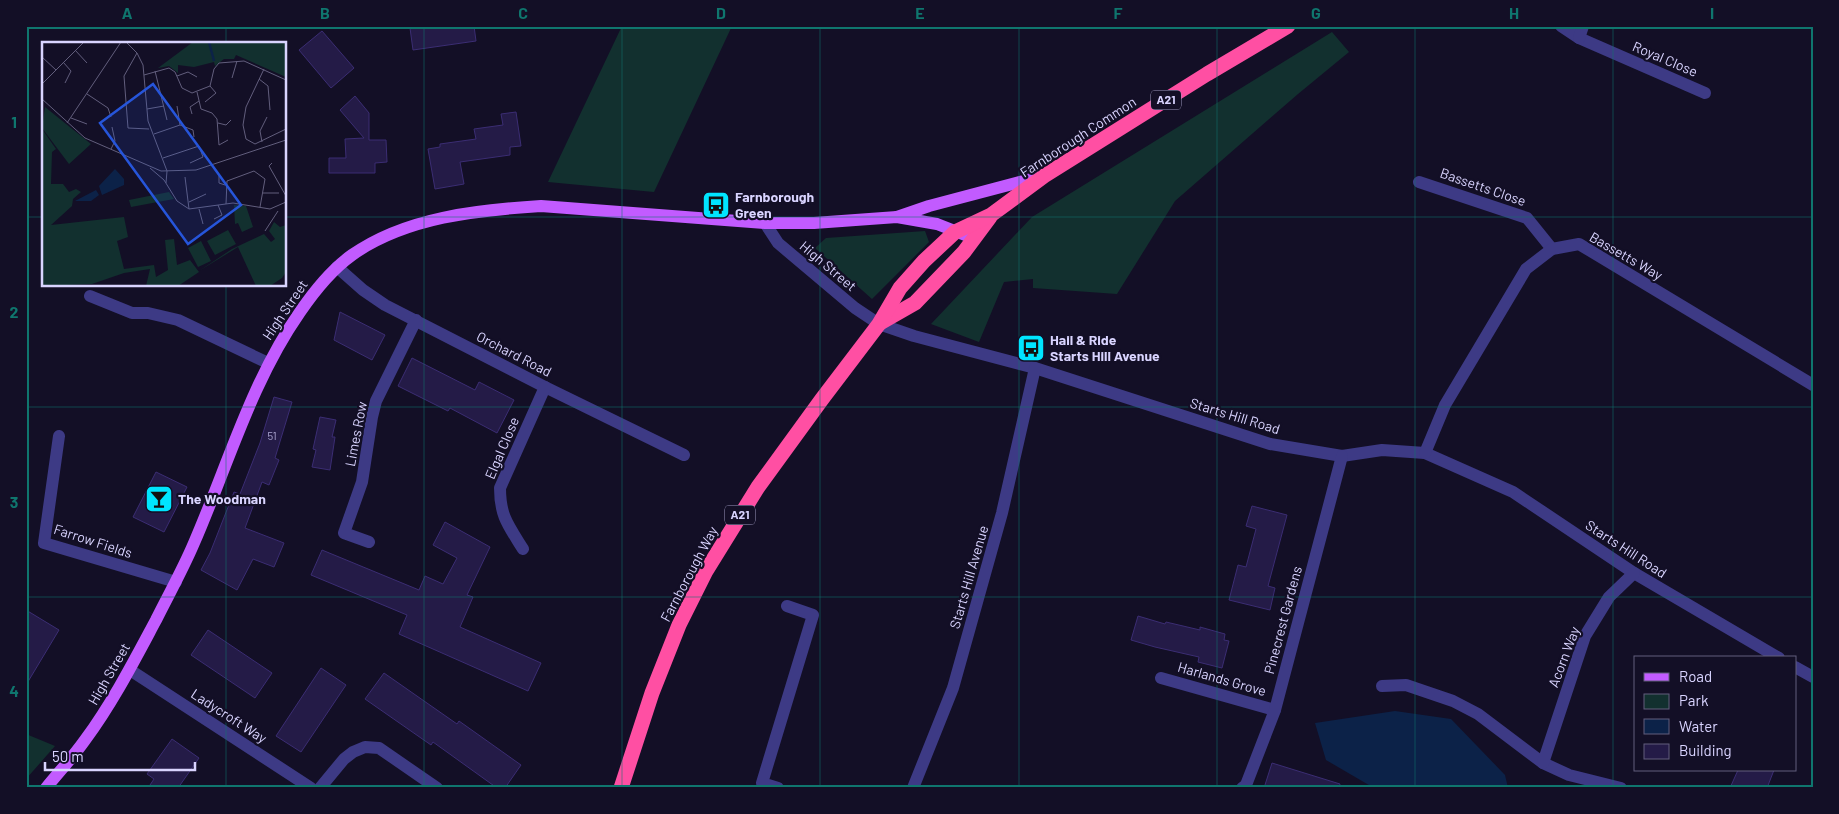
<svg xmlns="http://www.w3.org/2000/svg" width="1839" height="814" font-family="Barlow,sans-serif">
	<style>
		.green { fill: #12302f }
		.water { fill: #0c2248 }
		.building { fill: #241b47; stroke: #3b2d73 }
		.lines { fill: none; stroke-linecap: round; stroke-linejoin: round }
		.minor { stroke: #3d3a85; stroke-width: 12 }
		.major { stroke: #c25bff; stroke-width: 12 }
		.highway { stroke: #ff4fa3; stroke-width: 15 }
		.grid { fill: none; stroke: #0f766e; stroke-width: 1; stroke-opacity: 0.55 }
		.labels { text-anchor: middle; stroke-width: 4.5; stroke-linejoin: round; paint-order: stroke }
		.number-label { font-size: 11px; fill: #aca6d1 }
		.shield { fill: #130f26; stroke: #9e99be; stroke-width: 1 }
		.shield-label { font-size: 12px; font-weight: bold; fill: #d9d4ff }
		.street-label { font-size: 14px; fill: #d9d4ff; stroke: #130f26 }
		.poi-label { font-size: 14px; font-weight: bold; fill: #d9d4ff; stroke: #130f26; text-anchor: start }
		.inset-river { fill: none; stroke: #0c2248; stroke-width: 2.5 }
		.inset-road { fill: none; stroke: #625e7d; stroke-width: 1 }
		.view { fill: #2655da; fill-opacity: 0.15; stroke: #2655da; stroke-width: 2.5 }
		.inset-edge { fill: none; stroke: #d9d4ff; stroke-width: 2.5 }
		.neatline { fill: none; stroke: #0f766e; stroke-width: 2 }
		.grid-label { font-size: 16px; text-anchor: middle; font-weight: bold; fill: #0f766e }
	</style>
	<rect width="100%" height="100%" fill="#130f26"/>
	<g class="green">
		<polygon points="622,26 732,26 654,192 548,182"/>
		<polygon points="1332,32 1349,52 1298,94 1175,201 1117,294 1033,288 1033,279 1004,282 979,342 931,324 1032,217"/>
		<polygon points="925,231 929,242 872,299 815,248 826,238"/>
		<polygon points="26,734 55,746 26,779"/>
	</g>
	<polygon class="water" points="1395,711 1451,719 1505,775 1508,788 1374,788 1326,760 1315,723"/>
	<g class="building">
		<polygon points="419,26 474,26 476,41 413,50 410,28"/>
		<polygon points="322,31 354,68 331,88 299,50"/>
		<polygon points="355,96 369,113 369,140 386,140 387,162 375,163 375,173 329,173 329,158 346,158 345,139 364,138 340,110"/>
		<polygon points="516,112 521,146 510,147 510,155 460,162 464,184 435,189 428,149 440,147 440,144 476,139 474,129 503,125 501,114"/>
		<polygon points="340,312 385,335 372,360 334,340"/>
		<polygon points="412,358 475,390 479,382 514,400 497,433 450,408 448,411 398,386"/>
		<polygon points="274,397 292,402 275,458 279,460 269,485 262,482 245,528 284,543 274,567 253,559 237,590 201,570 210,553 234,492 240,494 260,443"/>
		<polygon points="320,417 336,420 332,437 335,437 330,470 312,467 316,450 313,449"/>
		<polygon points="156,472 187,487 164,532 133,517"/>
		<polygon points="1252,506 1287,515 1268,586 1275,588 1270,610 1229,600 1238,565 1246,567 1256,529 1246,526"/>
		<polygon points="445,522 490,547 467,595 473,597 460,627 541,663 528,691 399,634 407,615 311,575 322,550 419,590 425,576 443,584 457,558 433,545"/>
		<polygon points="26,610 59,630 26,685"/>
		<polygon points="1138,616 1165,624 1166,622 1200,630 1200,627 1225,634 1224,640 1229,641 1222,668 1198,662 1199,657 1155,647 1131,640"/>
		<polygon points="208,630 272,673 255,698 191,655"/>
		<polygon points="321,668 346,685 301,752 276,736"/>
		<polygon points="384,673 457,724 459,721 521,765 505,788 497,788 433,742 431,745 365,699"/>
		<polygon points="172,739 199,758 178,788 148,788 154,779 147,774"/>
		<polygon points="1272,763 1340,784 1339,788 1264,788"/>
		<polygon points="1738,770 1774,770 1767,788 1730,788"/>
	</g>
	<g class="lines">
		<g class="minor">
			<polyline points="1561,26 1579,38 1705,93"/>
			<polyline points="1579,38 1583,26"/>
			<polyline points="1419,182 1527,218 1552,249"/>
			<polyline points="765,223 778,243 855,308 879,324 914,336 1035,368 1270,444 1342,456 1382,450 1425,453 1513,492 1634,573 1779,658"/>
			<polyline points="337,267 363,290 385,305 545,387 684,455"/>
			<polyline points="90,296 132,313 148,313 178,320 268,363"/>
			<polyline points="59,436 44,543 176,582"/>
			<polyline points="1425,453 1445,405 1526,269 1552,249 1579,244 1813,385"/>
			<polyline points="369,542 344,533 362,482 372,417 376,401 416,320"/>
			<path d="M523,549C508,525 500,516 500,488L545,387"/>
			<polyline points="1795,667 1813,677"/>
			<polyline points="130,670 311,788"/>
			<polyline points="1161,678 1275,710"/>
			<polyline points="1382,686 1406,685 1453,701 1478,714 1543,763 1569,775 1621,788"/>
			<polyline points="1543,763 1585,636 1609,597 1634,573"/>
			<polyline points="320,788 344,759 353,752 365,747 379,748 437,788"/>
			<polyline points="778,788 762,783 813,615 787,606"/>
			<polyline points="913,788 953,688 1002,513 1035,368"/>
			<polyline points="1242,788 1246,785 1275,710 1342,456"/>
		</g>
		<g class="major">
			<polyline points="897,217 929,206 1039,177"/>
			<path d="M46,788C59,772 73,757 85,740C113,702 134,661 156,620C169,594 183,569 194,543C228,465 251,382 300,312C315,290 331,270 352,255C406,217 478,210 541,206L765,223H814L897,217L937,224L965,235L979,232"/>
		</g>
		<g class="highway">
			<polyline points="880,323 915,303 964,252 990,217"/>
			<polyline points="621,788 652,693 679,625 706,571 758,487 822,399 879,324 900,288 924,261 955,232 991,215 1044,176 1207,74 1288,26"/>
		</g>
	</g>
	<path class="grid" d="M226,26V44M424,26V788M622,26V788M820,26V788M1019,26V788M1217,26V788M1415,26V788M1613,26V788M26,217H44M285,217H1813M226,285V788M26,407H1813M26,597H1813"/>
	<defs>
		<g id="bus-square" transform="scale(1.4375)"><rect x="-9" y="-9" width="18" height="18" rx="4" fill="#00e5ff" stroke="#130f26"/><path d="M-5-6H5V4H4V6H2V4H-2V6H-4V4H-5ZM-3.5-4V0h7V-4ZM-3.5 1.2v1.5H-2V1.2ZM2 1.2v1.5H3.5V1.2Z" fill="#111"/></g>
		<g id="bar-square" transform="scale(1.4375)"><rect x="-9" y="-9" width="18" height="18" rx="4" fill="#00e5ff" stroke="#130f26"/><path d="M-6-5H6L.8 .8V4.5H3.5V6h-7V4.5H-.8V.8Z" fill="#111"/></g>
	</defs>
	<g fill-rule="evenodd">
		<use href="#bus-square" x="716" y="205"/>
		<use href="#bus-square" x="1031" y="348"/>
		<use href="#bar-square" x="159" y="499"/>
	</g>
	<g class="labels">
		<g class="number-label">
			<text x="272" y="440">51</text>
		</g>
		<g class="shield">
			<rect x="1151" y="90.5" width="30" height="19" rx="4"/>
			<rect x="725" y="505.5" width="30" height="19" rx="4"/>
		</g>
		<g class="shield-label">
			<text x="1166" y="104">A21</text>
			<text x="740" y="519">A21</text>
		</g>
		<g class="street-label">
			<text transform="translate(1665 59) rotate(23)" y="5">Royal Close</text>
			<text transform="translate(1078 137) rotate(-33)" y="5">Farnborough Common</text>
			<text transform="translate(1483 187) rotate(19)" y="5">Bassetts Close</text>
			<text transform="translate(1626 256) rotate(30)" y="5">Bassetts Way</text>
			<text transform="translate(828 266) rotate(40)" y="5">High Street</text>
			<text transform="translate(285 310) rotate(-56)" y="5">High Street</text>
			<text transform="translate(514 354) rotate(27)" y="5">Orchard Road</text>
			<text transform="translate(1235 416) rotate(17)" y="5">Starts Hill Road</text>
			<text transform="translate(356 434) rotate(-79)" y="5">Limes Row</text>
			<text transform="translate(502 448) rotate(-67)" y="5">Elgal Close</text>
			<text transform="translate(93 541) rotate(18)" y="5">Farrow Fields</text>
			<text transform="translate(1626 549) rotate(33)" y="5">Starts Hill Road</text>
			<text transform="translate(689 574) rotate(-62)" y="5">Farnborough Way</text>
			<text transform="translate(969 577) rotate(-74)" y="5">Starts Hill Avenue</text>
			<text transform="translate(1283 620) rotate(-75)" y="5">Pinecrest Gardens</text>
			<text transform="translate(1564 657) rotate(-69)" y="5">Acorn Way</text>
			<text transform="translate(109 674) rotate(-60)" y="5">High Street</text>
			<text transform="translate(1222 679) rotate(16)" y="5">Harlands Grove</text>
			<text transform="translate(229 716) rotate(33)" y="5">Ladycroft Way</text>
		</g>
		<g class="poi-label">
			<text x="735" y="202">Farnborough<tspan x="735" dy="16">Green</tspan></text>
			<text x="1050" y="345">Hail &amp; Ride<tspan x="1050" dy="16">Starts Hill Avenue</tspan></text>
			<text x="178" y="504">The Woodman</text>
		</g>
	</g>
	<g transform="translate(42 42)">
		<rect width="244" height="244" fill="#130f26"/>
		<path d="M151,0H244V35L194,13L192,17H182L173,24L172,20L152,25L136,23V31L127,24L116,26ZM3,65L49,102L27,122L0,86ZM0,87L14,107L10,110L9,142H21L27,150L34,147L39,150L31,157L30,164L9,183L82,175L86,195L75,199L82,227L112,223L114,235L126,228L123,198L132,197L135,223L148,218L157,230L136,244H104L108,227L82,231L50,242L0,244ZM127,150L132,157L89,165L87,158ZM192,163L204,164L211,185L200,190L196,181L193,182ZM232,180L238,185L244,183V230L240,236L228,244H214L196,205L157,229L190,207L222,192L229,200L233,197L227,189ZM186,188L194,202L173,213L165,199ZM159,199L169,219L156,225L146,206Z" fill="#12302f"/>
		<path d="M73,127L82,137V143L60,153L57,144ZM54,148L57,153L49,159H33Z" fill="#0c2248"/>
		<path class="inset-river" d="M167,0L172,19"/>
		<path class="inset-road" d="M84,0L95,11L101,23L106,79L125,129L124,141M33,8L45,21M95,11L82,34L86,86L107,87M0,15L14,28M21,20L29,29L23,41M222,27L204,65L201,83L204,97L213,102L244,87M113,29L125,78M102,33L127,26L133,30L140,46L150,51L168,44L172,27L177,21L202,19L244,38M135,34L146,30L155,35M190,36L195,19M217,37L226,44L228,68M0,42L42,0M155,50L159,67L170,71L175,77L177,103L186,98M45,52L66,66L69,75M0,57L43,96L119,129L154,128L244,98M163,60L174,51L168,44M135,64L138,83M105,67L122,64M150,72L148,65L157,59M29,76L45,82M25,81L79,0M176,81L184,83L189,78M112,92L138,83L151,88L152,95M220,100L218,89L225,75M69,107L73,99L70,85M121,116L157,104L161,115L148,121M230,121L227,124L244,154M108,126L122,138L135,159L147,167L191,161L228,167L244,160M177,132V141L183,143M143,135L147,167M221,151H237M147,160L164,152M184,162L185,139L212,129L223,137L218,165M157,167L161,182M172,177L180,173L176,163M223,189L236,169"/>
		<path class="view" d="M111,42L199,163L146,202L58,81Z"/>
		<rect width="244" height="244" class="inset-edge"/>
	</g>
	<rect width="1839" height="814" fill="none" stroke="#130f26" stroke-width="55"/>
	<rect x="1634" y="656" width="162" height="115" fill="#130f26" stroke="#625e7d"/>
	<rect x="1644" y="673" width="25" height="8" fill="#c25bff" stroke="#625e7d"/>
	<text x="1679" y="682" font-size="15" fill="#d9d4ff">Road</text>
	<rect x="1644" y="694" width="25" height="15" fill="#12302f" stroke="#625e7d"/>
	<text x="1679" y="706" font-size="15" fill="#d9d4ff">Park</text>
	<rect x="1644" y="719" width="25" height="15" fill="#0c2248" stroke="#625e7d"/>
	<text x="1679" y="732" font-size="15" fill="#d9d4ff">Water</text>
	<rect x="1644" y="744" width="25" height="15" fill="#241b47" stroke="#625e7d"/>
	<text x="1679" y="756" font-size="15" fill="#d9d4ff">Building</text>
	<path d="M45 762v8h150v-8" fill="none" stroke="#d9d4ff" stroke-width="2.5"/>
	<text x="52" y="762" font-size="15" fill="#d9d4ff" stroke="#130f26" stroke-width="4" paint-order="stroke">50 m</text>
	<rect x="28" y="28" width="1784" height="758" class="neatline"/>
	<g class="grid-label">
		<text x="127" y="19">A</text>
		<text x="325" y="19">B</text>
		<text x="523" y="19">C</text>
		<text x="721" y="19">D</text>
		<text x="920" y="19">E</text>
		<text x="1118" y="19">F</text>
		<text x="1316" y="19">G</text>
		<text x="1514" y="19">H</text>
		<text x="1712" y="19">I</text>
		<text x="14" y="128">1</text>
		<text x="14" y="318">2</text>
		<text x="14" y="508">3</text>
		<text x="14" y="697">4</text>
	</g>
</svg>
